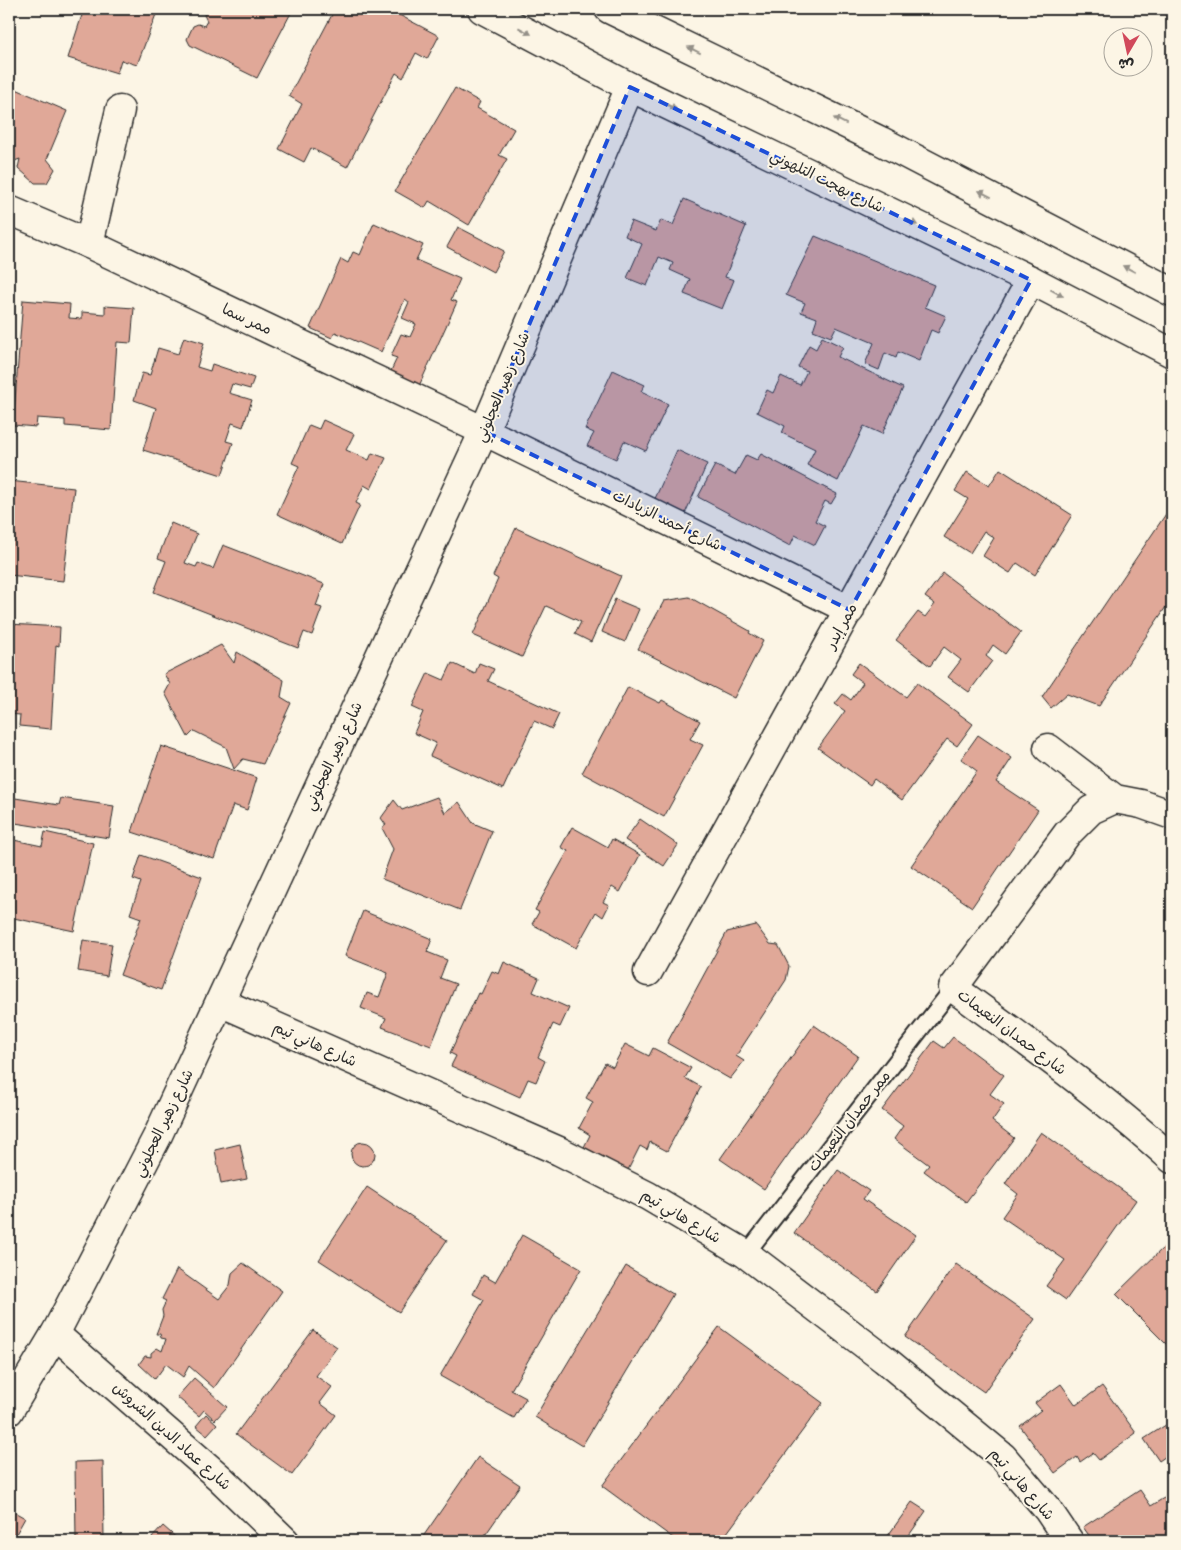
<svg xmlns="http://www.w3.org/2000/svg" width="1181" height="1550" font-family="'Gochi Hand','Playpen Sans Arabic',sans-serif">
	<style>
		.building { fill: #e0a898; stroke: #2b2b2b }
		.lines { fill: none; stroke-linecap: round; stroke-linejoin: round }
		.lane-casing { stroke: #2b2b2b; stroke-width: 19 }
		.street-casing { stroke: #2b2b2b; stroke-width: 31 }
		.secondary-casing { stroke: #2b2b2b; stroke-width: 31 }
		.lane { stroke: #fcf5e5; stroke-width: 15 }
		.street { stroke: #fcf5e5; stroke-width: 28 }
		.secondary { stroke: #fcf5e5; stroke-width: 28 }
		.oneway { fill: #949088 }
		.marked { fill: #1d4ed8; fill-opacity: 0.2; stroke: #1d4ed8; stroke-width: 4; stroke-dasharray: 10 6; stroke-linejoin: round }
		.labels { text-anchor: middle; stroke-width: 4; stroke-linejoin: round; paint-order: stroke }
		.street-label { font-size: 15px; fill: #2b2b2b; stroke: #fcf5e5 }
	</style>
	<rect width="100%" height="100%" fill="#fcf5e5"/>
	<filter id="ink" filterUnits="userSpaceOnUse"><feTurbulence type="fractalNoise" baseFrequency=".02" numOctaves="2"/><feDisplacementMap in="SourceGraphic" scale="10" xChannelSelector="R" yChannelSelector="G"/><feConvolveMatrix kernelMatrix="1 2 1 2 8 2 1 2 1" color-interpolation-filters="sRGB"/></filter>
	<g filter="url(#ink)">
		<g class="building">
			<polygon points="84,9 158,9 137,65 121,60 117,73 68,58"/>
			<polygon points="206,9 293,9 257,78 190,45 187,39 193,26 198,24 204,26 207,21 204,15"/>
			<polygon points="335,9 388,9 439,36 427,59 416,53 403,78 396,73 347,167 311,148 304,162 279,149 302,104 289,96"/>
			<polygon points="9,86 67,111 47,159 55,169 47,183 35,183 18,168 20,159 9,163"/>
			<polygon points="455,88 480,102 477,108 514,129 499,155 507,159 469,225 429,201 425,208 395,191"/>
			<polygon points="684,199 746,226 725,277 734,280 722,309 684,294 690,279 670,270 673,263 659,257 647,286 627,278 642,244 625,236 631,221 656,231 661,220 673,225"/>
			<polygon points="374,223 423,245 416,260 460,279 451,300 457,302 419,386 390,373 397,358 391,356 401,334 410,337 416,324 402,318 409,302 405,299 381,352 335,332 332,338 310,328 341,259 348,263 353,252 360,255"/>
			<polygon points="458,227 504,251 493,272 447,247"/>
			<polygon points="815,236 934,285 925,307 946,316 938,333 931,330 919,361 898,352 896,358 885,353 879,370 865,364 874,343 836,327 831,337 813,330 817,318 801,312 805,303 786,295"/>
			<polygon points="23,300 70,304 69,318 82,319 82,312 105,314 105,306 134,308 131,343 117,342 111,430 65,426 65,420 37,418 36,427 13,425"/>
			<polygon points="184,337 204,343 197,367 210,371 212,364 254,378 250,389 232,384 229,393 252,400 243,427 232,423 226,441 233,443 222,475 143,450 156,408 134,400 142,373 150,375 158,348 178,354"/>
			<polygon points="822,337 843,347 838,357 903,388 882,434 864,426 838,481 807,465 815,449 782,433 785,426 757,412 767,390 773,393 781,376 800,385 807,371 798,367 809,345 816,349"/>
			<polygon points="613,370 645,385 641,391 668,404 646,451 624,441 616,459 587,446 594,433 585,429"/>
			<polygon points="323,420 354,434 346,450 369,460 372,453 386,458 371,489 364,485 356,503 360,505 342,544 277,514 299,466 292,463 309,425 319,429"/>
			<polygon points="677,450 707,464 684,516 653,503"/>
			<polygon points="761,454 837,494 831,504 825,501 815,521 825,526 815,545 795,535 790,546 698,497 715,465 735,475 746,455 757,460"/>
			<polygon points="1000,469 1072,515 1035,575 1017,563 1010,573 983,556 994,538 984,531 970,553 944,537 968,499 955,491 967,472 989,486"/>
			<polygon points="9,481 74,488 63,581 9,575"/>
			<polygon points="1172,505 1172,598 1099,706 1067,694 1051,708 1042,697"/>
			<polygon points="171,523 197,534 185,563 196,567 198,563 213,569 223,545 324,584 316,606 322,608 312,635 304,632 298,648 154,592 166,561 158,558"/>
			<polygon points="516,528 621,576 591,642 575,634 581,622 546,606 522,657 473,635 498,579 493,576"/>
			<polygon points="943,573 1021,632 1005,654 993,645 986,656 992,661 969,692 948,677 961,660 944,647 930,666 896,640 918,612 925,617 935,604 925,597"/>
			<polygon points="689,597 750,631 749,633 763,641 734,698 638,649 664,601"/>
			<polygon points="615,599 639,609 625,642 602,632"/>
			<polygon points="9,624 60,627 59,646 56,645 51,729 19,726 20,715 9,714"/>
			<polygon points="221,645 234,663 237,652 284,680 281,697 291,703 263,764 243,759 234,769 226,747 194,731 188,737 165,693 170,684 164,674"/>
			<polygon points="452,663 475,674 479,663 494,669 488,681 559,714 552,729 534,721 503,789 430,756 436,743 414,733 423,712 412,707 428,673 444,680"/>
			<polygon points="859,663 906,697 917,683 973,724 957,746 947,739 902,800 874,779 870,785 818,748 845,711 835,704 843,694 851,700 863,683 851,674"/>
			<polygon points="628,687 660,703 662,700 700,721 690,739 703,745 664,817 582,773"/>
			<polygon points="978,735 1012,758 996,782 1038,810 972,907 911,866 977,771 961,759"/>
			<polygon points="161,746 257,778 247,810 233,805 214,859 132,832"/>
			<polygon points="9,797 59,805 61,798 114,806 109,838 9,822"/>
			<polygon points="437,797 445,813 459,802 473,823 492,831 460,910 382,879 393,849 382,828 386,825 381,818 394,800 402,810"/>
			<polygon points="640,819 678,845 664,866 625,840"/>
			<polygon points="572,827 608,847 612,839 640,855 620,892 612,887 603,902 609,905 603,917 596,912 576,948 532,924 539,912 535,910 568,851 561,847"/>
			<polygon points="45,832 93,843 74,931 9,917 9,839 42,846"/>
			<polygon points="141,855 202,877 161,990 120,975 141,918 130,914 141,882 133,879"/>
			<polygon points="363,911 432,939 427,952 447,960 440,978 456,984 431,1046 382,1027 386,1018 361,1008 367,993 379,997 388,973 345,956"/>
			<polygon points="756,925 770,944 778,945 789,966 786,980 736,1056 744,1061 730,1079 667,1043 727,932"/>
			<polygon points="83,940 112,944 107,976 78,971"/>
			<polygon points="504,962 539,978 533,992 569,1008 560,1027 553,1024 538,1057 545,1061 536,1082 528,1079 520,1097 451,1066 456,1056 450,1053 478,993 481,994 492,971 499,974"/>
			<polygon points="814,1025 858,1056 764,1189 720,1159"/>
			<polygon points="953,1037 1004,1075 990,1094 1004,1104 992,1121 1014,1138 966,1202 924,1171 929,1165 894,1139 903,1126 882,1110 934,1041 944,1048"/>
			<polygon points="625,1044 649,1056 653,1048 691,1068 685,1078 701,1087 667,1151 650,1142 647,1150 640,1146 628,1170 584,1147 590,1135 579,1128 593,1102 586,1098 605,1063 613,1067"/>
			<polygon points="1041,1132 1136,1200 1066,1300 1046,1286 1065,1260 1002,1217 1018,1194 1005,1184"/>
			<circle cx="363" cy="1154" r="12"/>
			<polygon points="240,1144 247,1179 221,1184 215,1150"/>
			<polygon points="838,1170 869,1191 863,1199 916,1235 877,1291 794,1233"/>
			<polygon points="367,1187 447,1240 399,1312 319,1260"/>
			<polygon points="522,1235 581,1269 511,1390 526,1398 514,1418 440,1376 484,1300 473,1294 483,1275 495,1282"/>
			<polygon points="1166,1245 1172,1251 1172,1350 1116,1294"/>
			<polygon points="243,1263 282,1291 214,1388 189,1366 183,1377 166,1364 155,1379 139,1364 145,1356 151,1357 151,1353 157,1348 162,1351 166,1339 161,1338 160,1334 156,1334 163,1316 162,1310 166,1301 162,1299 177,1269 219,1299 230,1285 232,1273"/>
			<polygon points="956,1264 1035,1319 984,1392 905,1337"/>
			<polygon points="626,1266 673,1294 582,1446 535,1417"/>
			<polygon points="719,1327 823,1403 721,1541 677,1541 602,1486"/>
			<polygon points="313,1330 337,1347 316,1376 332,1387 320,1403 336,1415 292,1475 236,1434"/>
			<polygon points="194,1378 227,1407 215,1420 204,1410 199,1416 177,1397"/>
			<polygon points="1061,1384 1076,1405 1102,1386 1136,1433 1099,1460 1093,1453 1080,1462 1077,1457 1055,1473 1020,1426 1041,1410 1035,1403"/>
			<polygon points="206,1414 217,1424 207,1435 196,1426"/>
			<polygon points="1172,1421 1172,1452 1159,1461 1144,1439"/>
			<polygon points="478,1457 520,1485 481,1541 420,1541"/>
			<polygon points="103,1461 104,1541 76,1541 75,1462"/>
			<polygon points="1140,1490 1151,1506 1167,1496 1172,1504 1172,1529 1165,1533 1171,1541 1093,1541 1083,1527"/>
			<polygon points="912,1502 926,1511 905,1541 894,1541 887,1537"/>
			<polygon points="9,1509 25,1518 12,1541 9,1541"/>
			<polygon points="163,1526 180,1541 149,1541"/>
		</g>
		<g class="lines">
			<g class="lane-casing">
				<polyline id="lane" points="746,1254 953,988"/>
			</g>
			<g class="street-casing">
				<g id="street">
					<polyline points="9,210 89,244 484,431 850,610"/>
					<polyline points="89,244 120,110"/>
					<polyline points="1048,748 1115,799 1141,804 1172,815"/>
					<path d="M1115,799L1091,810L1067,834L953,988C1028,1042 1103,1097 1172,1159"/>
					<polyline points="648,972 1031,280"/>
					<polyline points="220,1002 559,1151 648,1196 746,1254 884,1359 1003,1457 1048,1510 1069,1541"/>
					<polyline points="55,1334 220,1478 285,1541"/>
					<polyline points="9,1411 55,1334 158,1135 484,431 630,87"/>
				</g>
			</g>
			<g class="secondary-casing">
				<g id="secondary">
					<polyline points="482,9 630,87 1031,280 1172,353"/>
					<polyline points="609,9 881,141 1172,292"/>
				</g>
			</g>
			<use href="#lane" class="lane"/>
			<use href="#street" class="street"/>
			<use href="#secondary" class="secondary"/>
		</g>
		<defs><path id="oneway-solid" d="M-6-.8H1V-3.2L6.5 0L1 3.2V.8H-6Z" transform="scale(1.25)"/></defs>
		<g class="oneway">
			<use href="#oneway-solid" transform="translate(525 31) rotate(28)"/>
			<use href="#oneway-solid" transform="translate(694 50) rotate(-154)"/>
			<use href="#oneway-solid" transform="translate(670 106) rotate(26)"/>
			<use href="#oneway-solid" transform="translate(840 121) rotate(-154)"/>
			<use href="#oneway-solid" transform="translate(985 194) rotate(-153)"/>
			<use href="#oneway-solid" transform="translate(911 222) rotate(26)"/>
			<use href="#oneway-solid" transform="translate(1129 269) rotate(-153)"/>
			<use href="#oneway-solid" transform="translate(1057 293) rotate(28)"/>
		</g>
	</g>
	<path class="marked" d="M630,87L1031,280L850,610L484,431Z"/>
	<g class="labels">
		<g class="street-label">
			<text transform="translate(827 181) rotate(26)" y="5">شارع بهجت التلهوني</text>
			<text transform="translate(247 319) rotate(25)" y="5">ممر سما</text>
			<text transform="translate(502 387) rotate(-67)" y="5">شارع زهير العجلوني</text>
			<text transform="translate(667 520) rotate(26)" y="5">شارع أحمد الزيادات</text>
			<text transform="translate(841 626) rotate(-61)" y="5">ممر إبدر</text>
			<text transform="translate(333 756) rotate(-65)" y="5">شارع زهير العجلوني</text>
			<text transform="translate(1012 1032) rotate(37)" y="5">شارع حمدان النعيمات</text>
			<text transform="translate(315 1044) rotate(24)" y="5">شارع هاني تيم</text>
			<text transform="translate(849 1121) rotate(-52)" y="5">ممر حمدان النعيمات</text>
			<text transform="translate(163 1123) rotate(-64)" y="5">شارع زهير العجلوني</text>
			<text transform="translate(681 1216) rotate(31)" y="5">شارع هاني تيم</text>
			<text transform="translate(172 1436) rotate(42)" y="5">شارع عماد الدين الشروش</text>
			<text transform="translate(1022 1484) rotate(49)" y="5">شارع هاني تيم</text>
		</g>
	</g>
	<rect width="1181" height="1550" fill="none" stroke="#fcf5e5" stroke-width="30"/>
	<rect x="15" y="15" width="1151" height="1520" fill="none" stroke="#2b2b2b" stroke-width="2" filter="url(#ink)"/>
	<g transform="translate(1128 52) rotate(189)"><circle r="24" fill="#fcf5e5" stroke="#a8a49b"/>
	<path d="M0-4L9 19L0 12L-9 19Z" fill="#d1495b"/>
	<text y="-8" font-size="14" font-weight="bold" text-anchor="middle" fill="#2b2b2b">ش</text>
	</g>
</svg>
